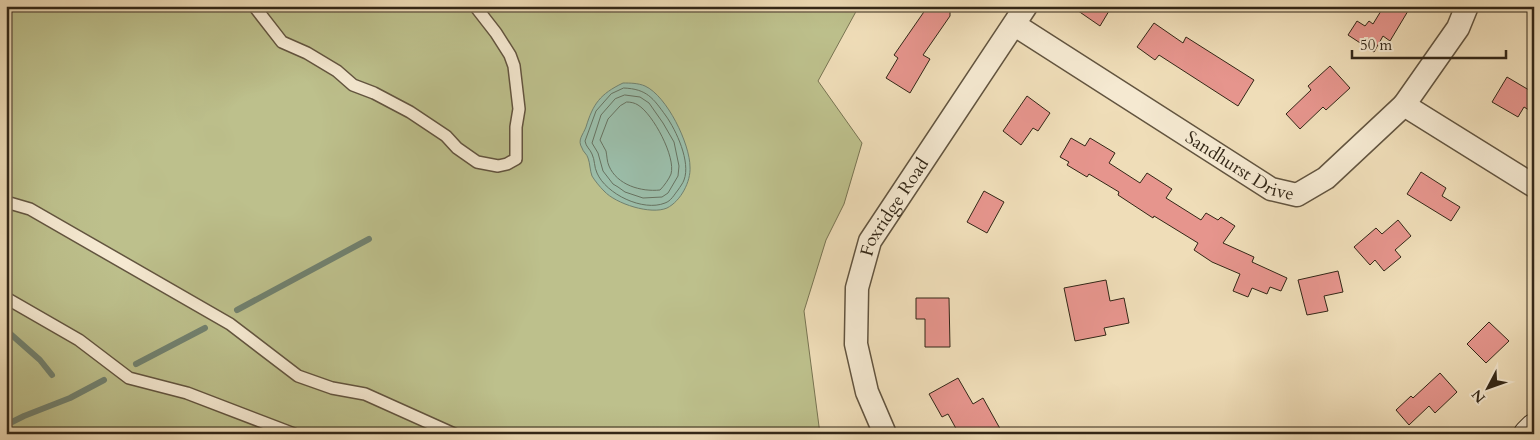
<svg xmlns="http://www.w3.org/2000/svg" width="1540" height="440" font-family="Cardo,serif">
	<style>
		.green { fill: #bdc08c; stroke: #787452 }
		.water { fill: #9bbda9; stroke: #71816f }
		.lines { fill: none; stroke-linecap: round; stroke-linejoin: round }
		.shore { stroke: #677260; stroke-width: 1 }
		.stream { stroke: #71816f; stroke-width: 6 }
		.building { fill: #e6958d; stroke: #332717 }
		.lane-casing { stroke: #62543f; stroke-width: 14 }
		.street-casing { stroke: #62543f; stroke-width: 25 }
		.secondary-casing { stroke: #332717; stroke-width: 30 }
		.lane { stroke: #f5e9d1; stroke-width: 11 }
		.street { stroke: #f5e9d1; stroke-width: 22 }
		.secondary { stroke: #f5e9d1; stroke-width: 28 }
		.labels { text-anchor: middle; stroke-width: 4.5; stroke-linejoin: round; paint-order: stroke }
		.street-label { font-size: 18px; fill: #332717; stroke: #f5e9d1 }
	</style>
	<rect width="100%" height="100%" fill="#efddb8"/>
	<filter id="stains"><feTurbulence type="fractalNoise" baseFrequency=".004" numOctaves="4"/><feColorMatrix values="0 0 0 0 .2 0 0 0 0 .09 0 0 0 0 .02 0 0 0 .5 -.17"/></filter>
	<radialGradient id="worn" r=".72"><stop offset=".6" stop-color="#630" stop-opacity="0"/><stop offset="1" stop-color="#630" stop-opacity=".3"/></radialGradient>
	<polygon class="green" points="6,6 859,6 818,81 862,143 844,204 826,240 804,311 820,434 6,434"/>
	<path class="water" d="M623,83C630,83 638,83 645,86C667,96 690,144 690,167C691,181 681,201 667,208C651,215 616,204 604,191C600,187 595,181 592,176C590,171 590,163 588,158C587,154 583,152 582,148C577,140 583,135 586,127C593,104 600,94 623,83Z"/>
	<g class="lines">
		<g class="shore">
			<path d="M624,88C647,89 653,98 666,116C676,130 691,162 684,180C683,183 680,187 678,190C674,195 671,201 665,203C643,212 606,194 597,173C594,167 595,160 592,154C590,149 586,147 585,141L596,111L611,94Z"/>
			<polygon points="625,95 640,97 649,103 663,123 674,142 679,166 678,176 668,193 662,197 643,198 625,192 618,187 613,184 603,171 598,153 592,143 601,115 615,99"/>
			<path d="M627,102C631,102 635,103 638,105C653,114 676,157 671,174C669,179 664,186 660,190C641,192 617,185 609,166C607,162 607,156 606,151C604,147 602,144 600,140L608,119L620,106Z"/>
		</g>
		<g class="stream">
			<polyline points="237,310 369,239"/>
			<polyline points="6,330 40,360 52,375"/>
			<polyline points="136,364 205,328"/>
			<polyline points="6,425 24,416 70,398 104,380"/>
		</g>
	</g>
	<g class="building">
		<polygon points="928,6 950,6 950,16 923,55 930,59 910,93 886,78 898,58 894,55"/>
		<polygon points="1071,6 1112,6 1100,26"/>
		<polygon points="1384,6 1411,6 1390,41 1383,36 1374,52 1348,35 1357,21 1365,26 1369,21 1373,24"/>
		<polygon points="1154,23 1183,43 1186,37 1254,80 1238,106 1159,55 1155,60 1137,47"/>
		<polygon points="1330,66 1350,88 1326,110 1323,107 1300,129 1286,114 1311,90 1308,86"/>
		<polygon points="1507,77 1534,93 1534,113 1524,107 1518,117 1492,102"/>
		<polygon points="1027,96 1050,113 1038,131 1033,128 1021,145 1003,131"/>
		<polygon points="1071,138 1085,146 1090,138 1115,153 1109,163 1140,183 1147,173 1172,189 1166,198 1201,220 1206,213 1218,220 1221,217 1235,226 1223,243 1254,257 1252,262 1287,278 1281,291 1270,287 1267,294 1252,288 1248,297 1233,291 1240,274 1212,262 1194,250 1198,243 1154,216 1153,218 1118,195 1119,192 1089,174 1087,177 1067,165 1069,162 1060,157"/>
		<polygon points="1421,172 1446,188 1442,196 1460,207 1451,221 1407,194"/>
		<polygon points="984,191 1004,202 987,233 967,222"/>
		<polygon points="1398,220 1411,236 1395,250 1401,257 1384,271 1375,260 1370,265 1354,247 1376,228 1382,234"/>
		<polygon points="1338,271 1343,292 1324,296 1328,311 1307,315 1298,280"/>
		<polygon points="1106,280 1110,301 1124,298 1129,323 1104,328 1106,335 1075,341 1064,288"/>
		<polygon points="916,298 949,298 950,347 925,347 925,319 916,319"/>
		<polygon points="1489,322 1509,341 1486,363 1467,344"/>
		<polygon points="1440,373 1457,392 1435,413 1429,406 1409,425 1396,410 1411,396 1413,398"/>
		<polygon points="958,378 973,404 983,398 1003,434 959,434 948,414 942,417 929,394"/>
	</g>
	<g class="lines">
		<g class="lane-casing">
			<g id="lane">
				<polyline points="254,6 282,42 307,53 337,71 353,85 374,93 410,112 446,136 457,148 477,162 498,166 507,164 516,159 516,127 519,109 514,66 510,55 496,33 475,6"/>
				<polyline points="6,202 30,209 230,324 298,376 332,388 365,394 454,434"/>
				<polyline points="6,298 79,340 129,378 187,393 294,434"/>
			</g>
		</g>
		<g class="street-casing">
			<g id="street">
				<path id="s1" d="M1015,25L1271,189L1297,195L1326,178L1404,105L1534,186"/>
				<polyline points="1404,105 1458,28 1467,6"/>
				<path id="s2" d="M885,434L867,392L856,344L857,288L870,241L1026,6"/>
			</g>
		</g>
		<g class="secondary-casing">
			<polyline id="secondary" points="1528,434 1534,428"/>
		</g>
		<use href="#lane" class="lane"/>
		<use href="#street" class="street"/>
		<use href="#secondary" class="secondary"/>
	</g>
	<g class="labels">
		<g class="street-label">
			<text dy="6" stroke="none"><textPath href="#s1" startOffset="266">Sandhurst Drive</textPath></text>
			<text dy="6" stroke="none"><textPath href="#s2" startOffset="241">Foxridge Road</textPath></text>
		</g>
	</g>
	<rect width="1540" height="440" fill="none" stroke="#efddb8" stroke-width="25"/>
	<rect x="8" y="8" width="1525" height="425" fill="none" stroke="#332717" stroke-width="2.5"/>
	<rect x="12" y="12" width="1515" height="415" fill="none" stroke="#332717"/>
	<g transform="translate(1488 388) rotate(229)" stroke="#f5e9d1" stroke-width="4" paint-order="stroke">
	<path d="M0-4L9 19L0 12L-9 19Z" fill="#332717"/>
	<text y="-8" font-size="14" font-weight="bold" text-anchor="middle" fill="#332717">N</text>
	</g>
	<path d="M1352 50v8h154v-8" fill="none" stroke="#332717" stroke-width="2.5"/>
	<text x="1360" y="50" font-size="15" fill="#332717" stroke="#f5e9d1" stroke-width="4" paint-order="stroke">50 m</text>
	<rect width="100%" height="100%" filter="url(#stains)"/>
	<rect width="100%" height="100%" fill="url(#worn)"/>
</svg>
